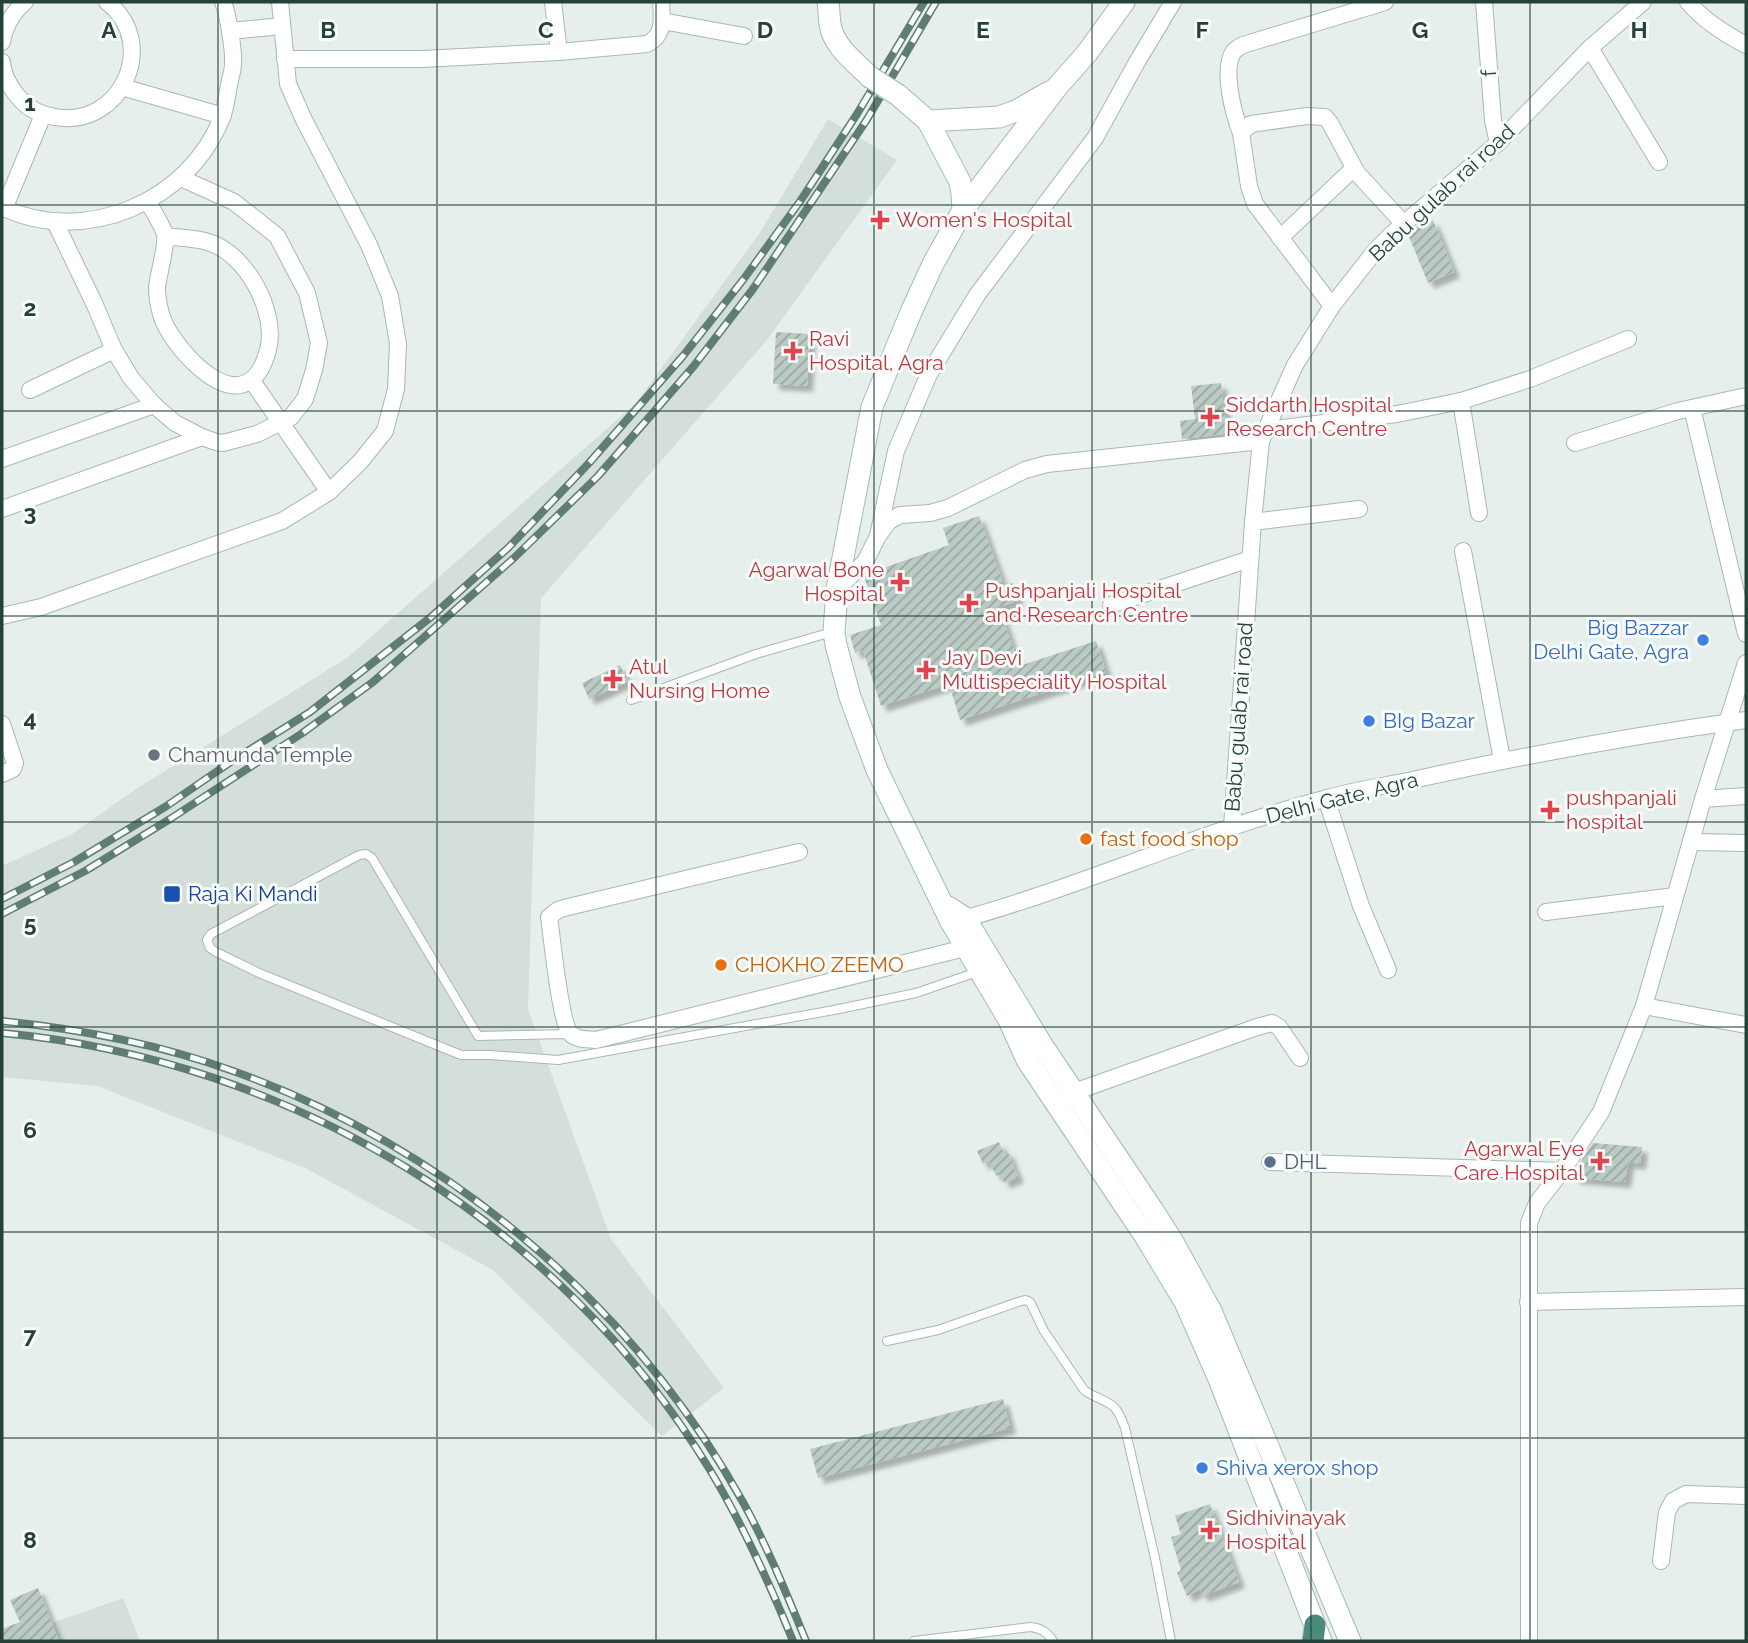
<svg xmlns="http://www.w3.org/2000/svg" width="1748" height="1643" font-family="Raleway,sans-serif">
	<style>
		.built { fill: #d4dfda }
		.building { fill: url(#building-hatch); filter: url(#shadow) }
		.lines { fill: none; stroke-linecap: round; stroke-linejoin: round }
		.service-casing { stroke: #a8b8b2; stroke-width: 10 }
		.minor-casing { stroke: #a8b8b2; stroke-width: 18 }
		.tertiary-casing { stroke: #a8b8b2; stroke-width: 23 }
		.secondary-casing { stroke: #a4bbb3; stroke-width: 23 }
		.trunk-casing { stroke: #c2cac8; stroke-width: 23 }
		.service { stroke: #fff; stroke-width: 8 }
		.minor { stroke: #fff; stroke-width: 16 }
		.tertiary { stroke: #fff; stroke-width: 21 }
		.secondary { stroke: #fff; stroke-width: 21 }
		.trunk { stroke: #4c8a7c; stroke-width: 21 }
		.rail-casing { stroke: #5f7d75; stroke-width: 8 }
		.rail { stroke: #f7fbf9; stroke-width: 5; stroke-dasharray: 16; stroke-linecap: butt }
		.secondary-bridge-casing { stroke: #a4bbb3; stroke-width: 23; stroke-linecap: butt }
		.secondary-bridge { stroke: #fff; stroke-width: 21 }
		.grid { fill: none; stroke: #24423a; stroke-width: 2; stroke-opacity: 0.55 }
		.health-dot { fill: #e0444e; stroke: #f7fbf9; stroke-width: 2.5 }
		.shop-dot { fill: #3f7fe0; stroke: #f7fbf9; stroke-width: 2.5 }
		.worship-dot { fill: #6b7280; stroke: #f7fbf9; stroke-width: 2.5 }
		.food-dot { fill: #e8710a; stroke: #f7fbf9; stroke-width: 2.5 }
		.transit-dot { fill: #1a4fb4; stroke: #f7fbf9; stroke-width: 2.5 }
		.service-dot { fill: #5c6f8a; stroke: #f7fbf9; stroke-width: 2.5 }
		.labels { text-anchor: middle; stroke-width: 6; stroke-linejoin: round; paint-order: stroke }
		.street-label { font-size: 21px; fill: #24423a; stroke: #f7fbf9 }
		.health-label { font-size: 21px; fill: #be3a42; stroke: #f7fbf9; text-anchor: start }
		.shop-label { font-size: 21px; fill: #366cbe; stroke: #f7fbf9; text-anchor: start }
		.worship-label { font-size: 21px; fill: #5b616d; stroke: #f7fbf9; text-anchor: start }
		.food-label { font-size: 21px; fill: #c56008; stroke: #f7fbf9; text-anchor: start }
		.transit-label { font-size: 21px; fill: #164399; stroke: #f7fbf9; text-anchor: start }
		.service-label { font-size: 21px; fill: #4e5e75; stroke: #f7fbf9; text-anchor: start }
		.grid-label { font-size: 23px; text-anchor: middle; font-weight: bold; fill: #24423a; stroke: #f7fbf9; stroke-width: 6; stroke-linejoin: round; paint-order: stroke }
	</style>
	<defs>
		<pattern id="building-hatch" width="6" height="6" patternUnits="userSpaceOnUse" patternTransform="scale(1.75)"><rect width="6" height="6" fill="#bbcac4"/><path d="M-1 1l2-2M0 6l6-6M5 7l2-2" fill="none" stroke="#98a6a0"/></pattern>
		<filter id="shadow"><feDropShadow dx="6" dy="6" stdDeviation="2" flood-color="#0004"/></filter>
	</defs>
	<rect width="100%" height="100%" fill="#e6efeb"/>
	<g class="built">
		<polygon points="828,119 897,160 767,340 541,598 528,1009 611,1239 724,1388 662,1436 493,1270 307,1169 97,1086 2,1077 2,866 72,834 136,789 347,658 636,403 759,234"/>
		<polygon points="123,1598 140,1641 60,1641 52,1623"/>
	</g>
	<g class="building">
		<polygon points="1433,220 1454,272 1428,283 1408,234 1416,227"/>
		<polygon points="776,332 810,334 807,386 773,384"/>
		<polygon points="1221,383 1225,417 1231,417 1233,433 1182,439 1180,421 1195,419 1191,386"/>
		<polygon points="979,516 1004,586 1012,583 1018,601 999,607 1019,666 1096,641 1106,672 960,720 949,684 881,706 863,650 855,653 850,635 881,625 864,577 869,573 949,545 943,528"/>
		<polygon points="620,665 628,681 589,699 582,683"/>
		<polygon points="999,1142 1003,1152 1007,1150 1018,1177 1004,1183 1001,1174 996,1176 989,1161 983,1164 977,1151"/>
		<polygon points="1593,1143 1642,1147 1640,1164 1628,1162 1625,1182 1573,1178 1573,1173"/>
		<polygon points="1003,1399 1010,1428 818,1478 810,1449"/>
		<polygon points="1210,1504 1239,1582 1202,1596 1200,1589 1187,1596 1177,1573 1181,1570 1171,1537 1181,1534 1175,1516"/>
		<polygon points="38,1588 59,1641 2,1641 2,1629 20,1622 10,1600"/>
	</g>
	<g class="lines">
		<g class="service-casing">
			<g id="service">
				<polyline points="631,700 756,654 832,632"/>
				<polyline points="570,1034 478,1036 372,858 366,854 359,855 211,934 207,940 210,948 216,952 259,973 461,1055 490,1055 558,1060 834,1010 916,993 980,971"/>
				<path d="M887,1341L938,1330L1018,1302L1025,1300L1030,1302L1044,1331L1084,1390C1093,1397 1106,1400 1114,1407C1120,1413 1122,1421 1125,1428L1155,1558L1171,1641"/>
				<path d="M914,1641L1030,1627C1041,1628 1047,1632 1053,1641"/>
			</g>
		</g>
		<g class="minor-casing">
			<g id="minor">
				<polyline points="553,2 559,52"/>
				<polyline points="1484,2 1493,120 1498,143"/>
				<path d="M1688,2C1704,21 1725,34 1746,45"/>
				<polyline points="662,21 744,36"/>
				<polyline points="230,31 282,26"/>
				<path d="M2,42C5,25 12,13 25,2"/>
				<polyline points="1590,48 1659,162"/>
				<path d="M285,59H422L559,52L647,44C665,35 662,19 661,2"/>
				<path d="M2,62C3,77 11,89 21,100C30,110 42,115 55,117C121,129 160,43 107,2"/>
				<polyline points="122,87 223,116"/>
				<path d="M1241,133C1234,115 1221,69 1234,51C1235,50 1241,46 1243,45L1385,2"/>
				<path d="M148,202C153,211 163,226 165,235C167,246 158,275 157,288C157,296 159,307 161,314C168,340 211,390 240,385C256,382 264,365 268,350C278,312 246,253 208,242C195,238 179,238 165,236"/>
				<path d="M2,207C85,247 190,201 222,117C226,107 227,95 229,85C230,79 233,71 233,64C234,51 228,14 223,2"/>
				<polyline points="4,209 43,115"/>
				<polyline points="55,222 94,303 114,350 131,378 154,405 175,423 202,437 216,442 223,443 257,434 291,417 305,399 314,370 319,343 307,293 277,236 234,202 181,178"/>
				<polyline points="1280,238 1354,168"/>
				<polyline points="1332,306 1255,204 1249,186 1241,133 1251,124 1307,116 1325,117 1330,123 1357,173 1403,223"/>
				<polyline points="252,381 329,492"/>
				<polyline points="30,390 114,350"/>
				<polyline points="1461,401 1479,513"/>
				<polyline points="1692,408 1746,634"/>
				<polyline points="1266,430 1397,414 1461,401 1530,379 1628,339"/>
				<polyline points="1575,443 1678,411 1746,396"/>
				<polyline points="2,459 154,405"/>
				<polyline points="2,509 202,437"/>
				<polyline points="1253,522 1359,509"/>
				<polyline points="878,536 896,451 929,374 977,295 1095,138 1137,62 1173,2"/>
				<polyline points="1463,551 1502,760"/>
				<polyline points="837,589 865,562 878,536 889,521 900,515 930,513 948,508 1025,470 1047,464 1261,441"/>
				<polyline points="1111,605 1250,559"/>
				<polyline points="2,616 41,607 282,521 329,492 360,462 385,431 396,389 398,344 390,296 369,245 304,120 288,84 280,2"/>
				<polyline points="2,724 15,763 13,769 2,774"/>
				<polyline points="1326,798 1361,906 1388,970"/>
				<polyline points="1703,799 1746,796"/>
				<polyline points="1232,827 1253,522 1261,441 1295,365 1332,306 1375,251 1393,233 1498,143 1590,48 1643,2"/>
				<polyline points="1692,842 1746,843"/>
				<path d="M799,852L564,908L558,910L549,917C552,937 560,1021 570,1033C576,1040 587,1039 596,1040L965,948L974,944"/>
				<polyline points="1546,912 1675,896"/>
				<path d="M956,921C1081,887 1199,832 1324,799C1354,790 1386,786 1417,779C1526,755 1636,735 1746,720"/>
				<polyline points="1644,1006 1746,1025"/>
				<polyline points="1064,1097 1074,1092 1257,1027 1272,1023 1279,1027 1300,1058"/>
				<polyline points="1270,1162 1562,1171"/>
				<polyline points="1528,1302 1746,1297"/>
				<polyline points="1661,1561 1667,1512 1673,1501 1686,1494 1746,1496"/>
				<polyline points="1529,1641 1529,1223 1537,1203 1562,1171 1601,1112 1644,1006 1703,799 1746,663"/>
			</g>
		</g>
		<g class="tertiary-casing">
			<g id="tertiary">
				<polyline points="928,121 999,117 1016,111 1049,92"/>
				<polyline points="963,210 1057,87 1087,53 1124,2"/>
			</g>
		</g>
		<g class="secondary-casing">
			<g id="secondary">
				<path d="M828,2C829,9 829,17 830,24C833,46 855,62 870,77"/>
				<polyline points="898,95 928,121 960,182 962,193 963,210 933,264 911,312 872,407 837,589 834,632 836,645 850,697 877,770 951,922 1009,1020 1027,1060 1145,1236 1185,1302 1219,1379 1321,1641"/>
				<polyline points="948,907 965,918 1042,1045 1152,1209 1173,1242 1211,1311 1350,1641"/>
			</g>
		</g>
		<g class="trunk-casing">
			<polyline id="trunk" points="1313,1641 1315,1625"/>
		</g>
		<use href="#service" class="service"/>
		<use href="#minor" class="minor"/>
		<use href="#tertiary" class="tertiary"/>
		<use href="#secondary" class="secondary"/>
		<use href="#trunk" class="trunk"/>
		<g class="rail-casing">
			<g id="rail">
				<polyline points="2,899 74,862 165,807 235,759 310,712 431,617 508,548 589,463 683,356 743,280 801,200 857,114 924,2"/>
				<polyline points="2,914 85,871 170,819 301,734 373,682 514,558 598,476 693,367 753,289 866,121 936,2"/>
				<path d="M2,1021C80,1029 158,1044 233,1071C448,1148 633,1304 744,1504C768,1548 787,1595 806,1641"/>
				<path d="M2,1033C290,1060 559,1221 710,1470C743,1525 769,1582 793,1641"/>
			</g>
		</g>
		<use href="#rail" class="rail"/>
		<g class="secondary-bridge-casing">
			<polyline id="secondary-bridge" points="870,77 898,95"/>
		</g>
		<use href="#secondary-bridge" class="secondary-bridge"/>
	</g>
	<path class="grid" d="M218,2V1641M437,2V1641M656,2V1641M874,2V1641M1092,2V1641M1311,2V1641M1530,2V1641M2,205H1746M2,411H1746M2,616H1746M2,822H1746M2,1027H1746M2,1232H1746M2,1438H1746"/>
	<g class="health-dot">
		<path d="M876.5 209.5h7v7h7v7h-7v7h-7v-7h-7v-7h7z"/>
		<path d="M789.5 340.5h7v7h7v7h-7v7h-7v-7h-7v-7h7z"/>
		<path d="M1206.5 406.5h7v7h7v7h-7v7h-7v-7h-7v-7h7z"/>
		<path d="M896.5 571.5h7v7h7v7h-7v7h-7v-7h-7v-7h7z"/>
		<path d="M965.5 592.5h7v7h7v7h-7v7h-7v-7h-7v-7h7z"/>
		<path d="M922.5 659.5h7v7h7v7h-7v7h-7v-7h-7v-7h7z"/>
		<path d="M609.5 668.5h7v7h7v7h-7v7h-7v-7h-7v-7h7z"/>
		<path d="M1546.5 799.5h7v7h7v7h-7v7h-7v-7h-7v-7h7z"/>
		<path d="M1596.5 1150.5h7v7h7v7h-7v7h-7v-7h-7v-7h7z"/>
		<path d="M1206.5 1519.5h7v7h7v7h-7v7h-7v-7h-7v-7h7z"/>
	</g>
	<g class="shop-dot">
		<circle cx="1703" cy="640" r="7"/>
		<circle cx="1369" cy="721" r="7"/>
		<circle cx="1202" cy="1468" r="7"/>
	</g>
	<circle class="worship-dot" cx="154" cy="755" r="7"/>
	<g class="food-dot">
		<circle cx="1086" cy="839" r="7"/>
		<circle cx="721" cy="965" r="7"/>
	</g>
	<rect class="transit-dot" x="163" y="885" width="18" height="18" rx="3.5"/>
	<circle class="service-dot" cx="1270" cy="1162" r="7"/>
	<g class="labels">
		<g class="street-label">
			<text transform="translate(1489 73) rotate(-94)" y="7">f</text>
			<text transform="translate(1442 193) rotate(-43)" y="7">Babu gulab rai road</text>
			<text transform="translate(1239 717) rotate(-86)" y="7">Babu gulab rai road</text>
			<text transform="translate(1342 798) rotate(-14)" y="7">Delhi Gate, Agra</text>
		</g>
		<g class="health-label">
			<text x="896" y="227">Women's Hospital</text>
			<text x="809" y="346">Ravi<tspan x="809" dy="24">Hospital, Agra</tspan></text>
			<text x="1226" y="412">Siddarth Hospital<tspan x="1226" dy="24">Research Centre</tspan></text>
			<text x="884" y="577" text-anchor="end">Agarwal Bone<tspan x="884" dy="24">Hospital</tspan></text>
			<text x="985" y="598">Pushpanjali Hospital<tspan x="985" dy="24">and Research Centre</tspan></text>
			<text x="942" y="665">Jay Devi<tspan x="942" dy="24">Multispeciality Hospital</tspan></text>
			<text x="629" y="674">Atul<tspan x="629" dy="24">Nursing Home</tspan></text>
			<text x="1566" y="805">pushpanjali<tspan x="1566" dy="24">hospital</tspan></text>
			<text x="1584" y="1156" text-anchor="end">Agarwal Eye<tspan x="1584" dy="24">Care Hospital</tspan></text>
			<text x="1226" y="1525">Sidhivinayak<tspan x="1226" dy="24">Hospital</tspan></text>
		</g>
		<g class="shop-label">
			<text x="1689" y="635" text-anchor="end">Big Bazzar<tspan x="1689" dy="24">Delhi Gate, Agra</tspan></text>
			<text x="1383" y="728">BIg Bazar</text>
			<text x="1216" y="1475">Shiva xerox shop</text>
		</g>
		<g class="worship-label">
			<text x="168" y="762">Chamunda Temple</text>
		</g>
		<g class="food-label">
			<text x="1100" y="846">fast food shop</text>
			<text x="735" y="972">CHOKHO ZEEMO</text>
		</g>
		<g class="transit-label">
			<text x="188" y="901">Raja Ki Mandi</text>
		</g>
		<g class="service-label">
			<text x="1284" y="1169">DHL</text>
		</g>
	</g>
	<g class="grid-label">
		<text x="109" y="38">A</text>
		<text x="328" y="38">B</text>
		<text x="546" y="38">C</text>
		<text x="765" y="38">D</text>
		<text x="983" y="38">E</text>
		<text x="1202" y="38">F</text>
		<text x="1420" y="38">G</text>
		<text x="1639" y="38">H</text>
		<text x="30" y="111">1</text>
		<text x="30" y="316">2</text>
		<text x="30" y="521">3</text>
		<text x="30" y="727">4</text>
		<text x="30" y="932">5</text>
		<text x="30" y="1138">6</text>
		<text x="30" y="1343">7</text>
		<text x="30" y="1548">8</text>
	</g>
	<rect width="1748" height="1643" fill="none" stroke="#24423a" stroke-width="7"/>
</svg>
